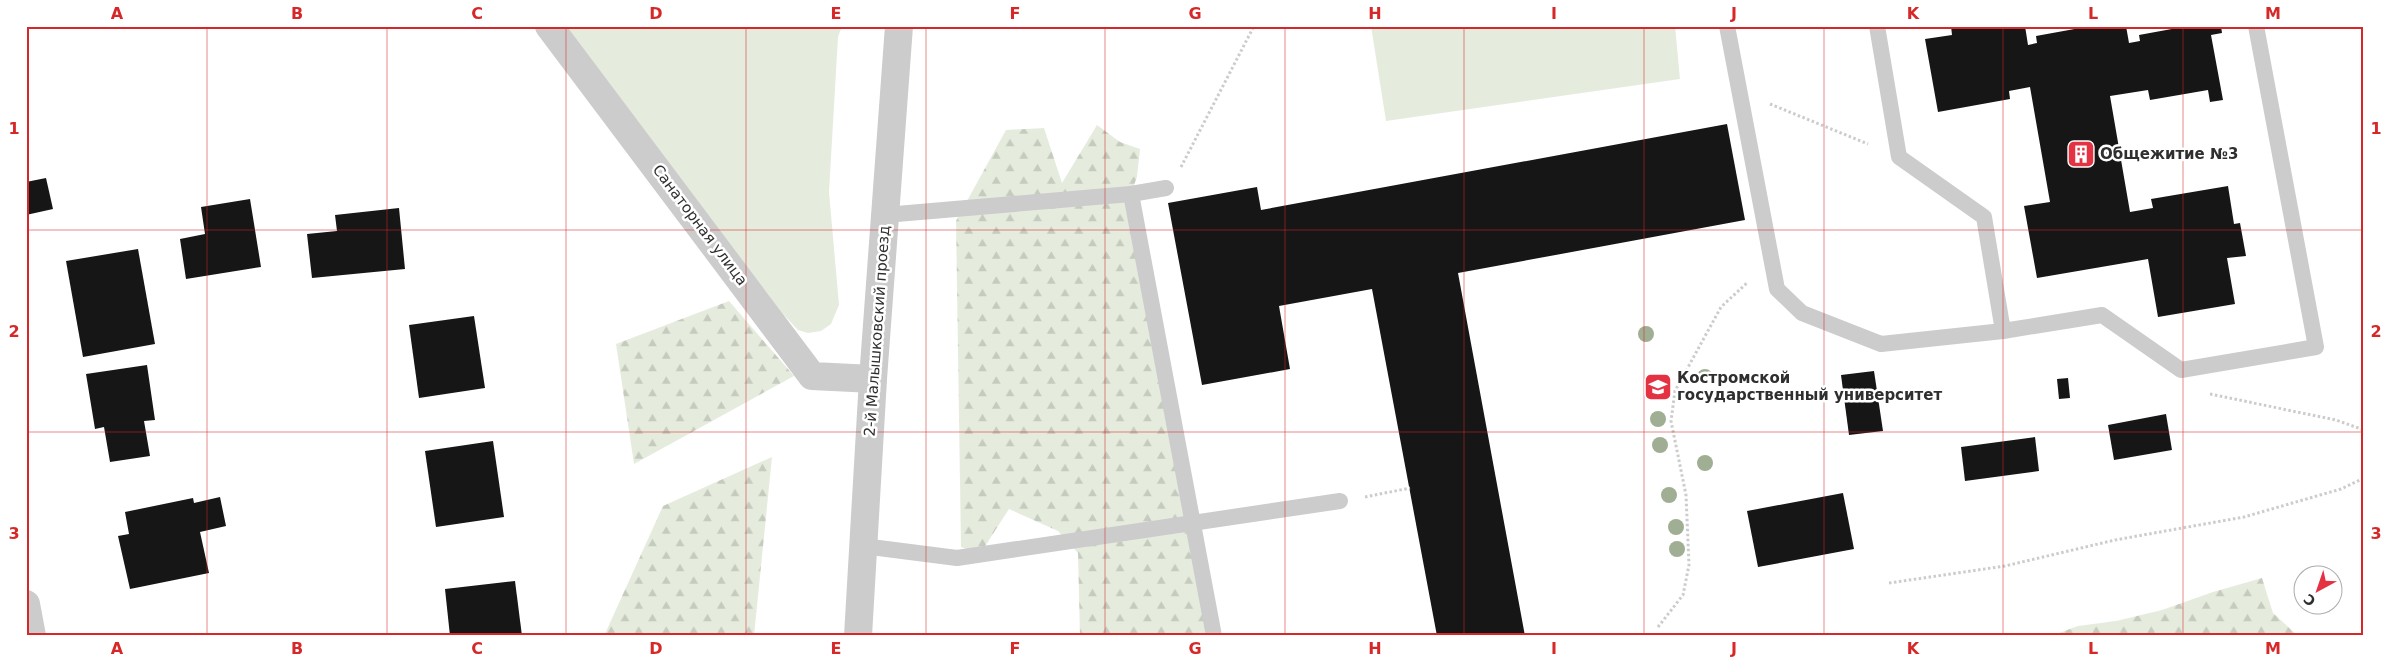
<svg xmlns="http://www.w3.org/2000/svg" width="2390" height="662" font-family="'DejaVu Sans',sans-serif">
	<style>
		.green { fill: #e5ecdd }
		.forest { fill: url(#forest-firs) }
		.building { fill: #161616 }
		.lines { fill: none; stroke-linecap: round; stroke-linejoin: round }
		.path { stroke: #ccc; stroke-width: 3; stroke-dasharray: 2.5 2.5; stroke-linecap: butt }
		.service { stroke: #ccc; stroke-width: 16 }
		.minor { stroke: #ccc; stroke-width: 28 }
		.tertiary { stroke: #ccc; stroke-width: 28 }
		.tree { fill: #a0ae94 }
		.grid { fill: none; stroke: #d62828; stroke-width: 1; stroke-opacity: 0.55 }
		.labels { text-anchor: middle; stroke-width: 5; stroke-linejoin: round; paint-order: stroke }
		.poi-label { font-size: 15px; font-weight: bold; fill: #2f2f2f; stroke: #fff; text-anchor: start }
		.street-label { font-size: 15px; fill: #2f2f2f; stroke: #fff }
		.neatline { fill: none; stroke: #d62828; stroke-width: 2 }
		.grid-label { font-size: 16px; text-anchor: middle; font-weight: bold; fill: #d62828 }
	</style>
	<defs>
		<pattern id="forest-firs" width="22" height="20" patternUnits="userSpaceOnUse" patternTransform="scale(1.25)"><rect width="22" height="20" fill="#e5ecdd"/><path d="M5 1l3.5 6h-7zM16 11l3.5 6h-7z" fill="#c5cbbe"/></pattern>
	</defs>
	<rect width="100%" height="100%" fill="#fff"/>
	<g class="green">
		<polygon points="565,26 842,26 838,37 829,192 839,305 831,324 821,331 808,333 798,330 782,313"/>
		<polygon points="1371,26 1675,26 1680,79 1386,121"/>
	</g>
	<g class="forest">
		<polygon points="1097,125 1120,142 1140,149 1137,177 1128,201 1207,636 1080,636 1078,553 1058,531 1009,509 980,554 961,547 956,221 1006,130 1044,128 1062,183"/>
		<polygon points="729,301 794,376 634,464 616,344"/>
		<polygon points="772,457 754,636 604,636 663,506"/>
		<polygon points="2262,578 2273,613 2298,636 2051,636 2078,626 2116,621 2162,610 2213,592"/>
	</g>
	<g class="building">
		<polygon points="1951,26 2025,26 2028,45 2037,43 2036,36 2091,26 2126,26 2129,43 2140,41 2139,35 2188,26 2221,26 2222,33 2211,35 2223,100 2210,102 2208,90 2150,100 2148,90 2110,96 2130,212 2153,208 2151,199 2228,186 2234,224 2240,223 2246,256 2227,258 2235,304 2158,317 2148,259 2037,278 2024,206 2050,202 2030,87 2009,91 2010,99 1938,112 1925,39 1952,35"/>
		<polygon points="1727,124 1745,220 1458,273 1525,636 1437,636 1372,289 1279,306 1290,369 1202,385 1168,203 1257,187 1261,210"/>
		<polygon points="46,178 53,209 26,215 26,182"/>
		<polygon points="250,199 261,267 186,279 180,239 205,234 201,207"/>
		<polygon points="399,208 405,269 312,278 307,234 337,231 335,215"/>
		<polygon points="138,249 155,344 83,357 66,261"/>
		<polygon points="474,316 485,388 419,398 409,325"/>
		<polygon points="147,365 155,420 144,421 150,456 110,462 104,427 95,429 86,374"/>
		<polygon points="1874,371 1883,431 1849,435 1841,375"/>
		<polygon points="2068,378 2070,398 2059,399 2057,379"/>
		<polygon points="2166,414 2172,450 2114,460 2108,425"/>
		<polygon points="2035,437 2039,471 1965,481 1961,447"/>
		<polygon points="493,441 504,517 436,527 425,451"/>
		<polygon points="1843,493 1854,549 1758,567 1747,511"/>
		<polygon points="220,497 226,526 200,532 209,573 130,589 118,536 129,534 125,512 193,498 194,503"/>
		<polygon points="515,581 522,636 450,636 445,589"/>
	</g>
	<g class="lines">
		<g class="path">
			<polyline points="1770,104 1868,144"/>
			<polyline points="1181,167 1254,26"/>
			<polyline points="2210,394 2336,420 2364,430"/>
			<polyline points="1365,497 1410,488"/>
			<polyline points="1889,583 2005,566 2115,540 2244,517 2341,489 2364,478"/>
			<polyline points="1658,627 1683,595 1689,565 1686,495 1671,421 1675,391 1721,307 1748,282"/>
		</g>
		<g class="service">
			<polyline points="1727,26 1777,289 1802,313 1881,344 2003,331"/>
			<polyline points="1877,26 1899,157 1984,217 2003,331 2102,315 2181,370 2316,347 2256,26"/>
			<polyline points="1166,188 1131,194 1214,636"/>
			<polyline points="885,215 1131,194"/>
			<polyline points="863,546 957,558 1340,501"/>
		</g>
		<g class="minor">
			<polyline points="549,26 812,376 873,379"/>
			<polyline points="26,604 32,636"/>
		</g>
		<polyline class="tertiary" points="858,636 873,379 899,26"/>
	</g>
	<g class="tree">
		<circle cx="1646" cy="334" r="8"/>
		<circle cx="1705" cy="377" r="8"/>
		<circle cx="1653" cy="386" r="8"/>
		<circle cx="1658" cy="419" r="8"/>
		<circle cx="1660" cy="445" r="8"/>
		<circle cx="1705" cy="463" r="8"/>
		<circle cx="1669" cy="495" r="8"/>
		<circle cx="1676" cy="527" r="8"/>
		<circle cx="1677" cy="549" r="8"/>
	</g>
	<path class="grid" d="M207,26V636M387,26V636M566,26V636M746,26V636M926,26V636M1105,26V636M1285,26V636M1464,26V636M1644,26V636M1824,26V636M2003,26V636M2183,26V636M26,230H2364M26,432H2364"/>
	<defs>
		<g id="building-square" transform="scale(1.4375)"><rect x="-9" y="-9" width="18" height="18" rx="4" fill="#e53243" stroke="#fff"/><path d="M-4-6H4V6H1V3H-1V6H-4ZM-2.5-4.3h1.7v1.8h-1.7ZM.8-4.3h1.7v1.8H.8ZM-2.5-1h1.7V.8h-1.7ZM.8-1h1.7V.8H.8Z" fill="#fff"/></g>
		<g id="university-square" transform="scale(1.4375)"><rect x="-9" y="-9" width="18" height="18" rx="4" fill="#e53243" stroke="#fff"/><path d="M0-5L7-2L0 1L-7-2ZM-4 1L0 2.5L4 1V4Q0 6-4 4Z" fill="#fff"/></g>
	</defs>
	<g fill-rule="evenodd">
		<use href="#building-square" x="2081" y="154"/>
		<use href="#university-square" x="1658" y="387"/>
	</g>
	<g class="labels">
		<g class="poi-label">
			<text x="2100" y="159">Общежитие №3</text>
			<text x="1677" y="383">Костромской<tspan x="1677" dy="17">государственный университет</tspan></text>
		</g>
		<g class="street-label">
			<text transform="translate(700 225) rotate(53)" y="5">Санаторная улица</text>
			<text transform="translate(877 331) rotate(-86)" y="5">2-й Малышковский проезд</text>
		</g>
	</g>
	<rect width="2390" height="662" fill="none" stroke="#ffffff" stroke-width="55"/>
	<g transform="translate(2318 590) rotate(220)"><circle r="24" fill="#ffffff" stroke="#acacac"/>
	<path d="M0-4L9 19L0 12L-9 19Z" fill="#e53243"/>
	<text y="-8" font-size="14" font-weight="bold" text-anchor="middle" fill="#2f2f2f">С</text>
	</g>
	<rect x="28" y="28" width="2334" height="606" class="neatline"/>
	<g class="grid-label">
		<text x="117" y="19">A</text>
		<text x="297" y="19">B</text>
		<text x="477" y="19">C</text>
		<text x="656" y="19">D</text>
		<text x="836" y="19">E</text>
		<text x="1015" y="19">F</text>
		<text x="1195" y="19">G</text>
		<text x="1375" y="19">H</text>
		<text x="1554" y="19">I</text>
		<text x="1734" y="19">J</text>
		<text x="1913" y="19">K</text>
		<text x="2093" y="19">L</text>
		<text x="2273" y="19">M</text>
		<text x="14" y="134">1</text>
		<text x="2376" y="134">1</text>
		<text x="14" y="337">2</text>
		<text x="2376" y="337">2</text>
		<text x="14" y="539">3</text>
		<text x="2376" y="539">3</text>
		<text x="117" y="654">A</text>
		<text x="297" y="654">B</text>
		<text x="477" y="654">C</text>
		<text x="656" y="654">D</text>
		<text x="836" y="654">E</text>
		<text x="1015" y="654">F</text>
		<text x="1195" y="654">G</text>
		<text x="1375" y="654">H</text>
		<text x="1554" y="654">I</text>
		<text x="1734" y="654">J</text>
		<text x="1913" y="654">K</text>
		<text x="2093" y="654">L</text>
		<text x="2273" y="654">M</text>
	</g>
</svg>
